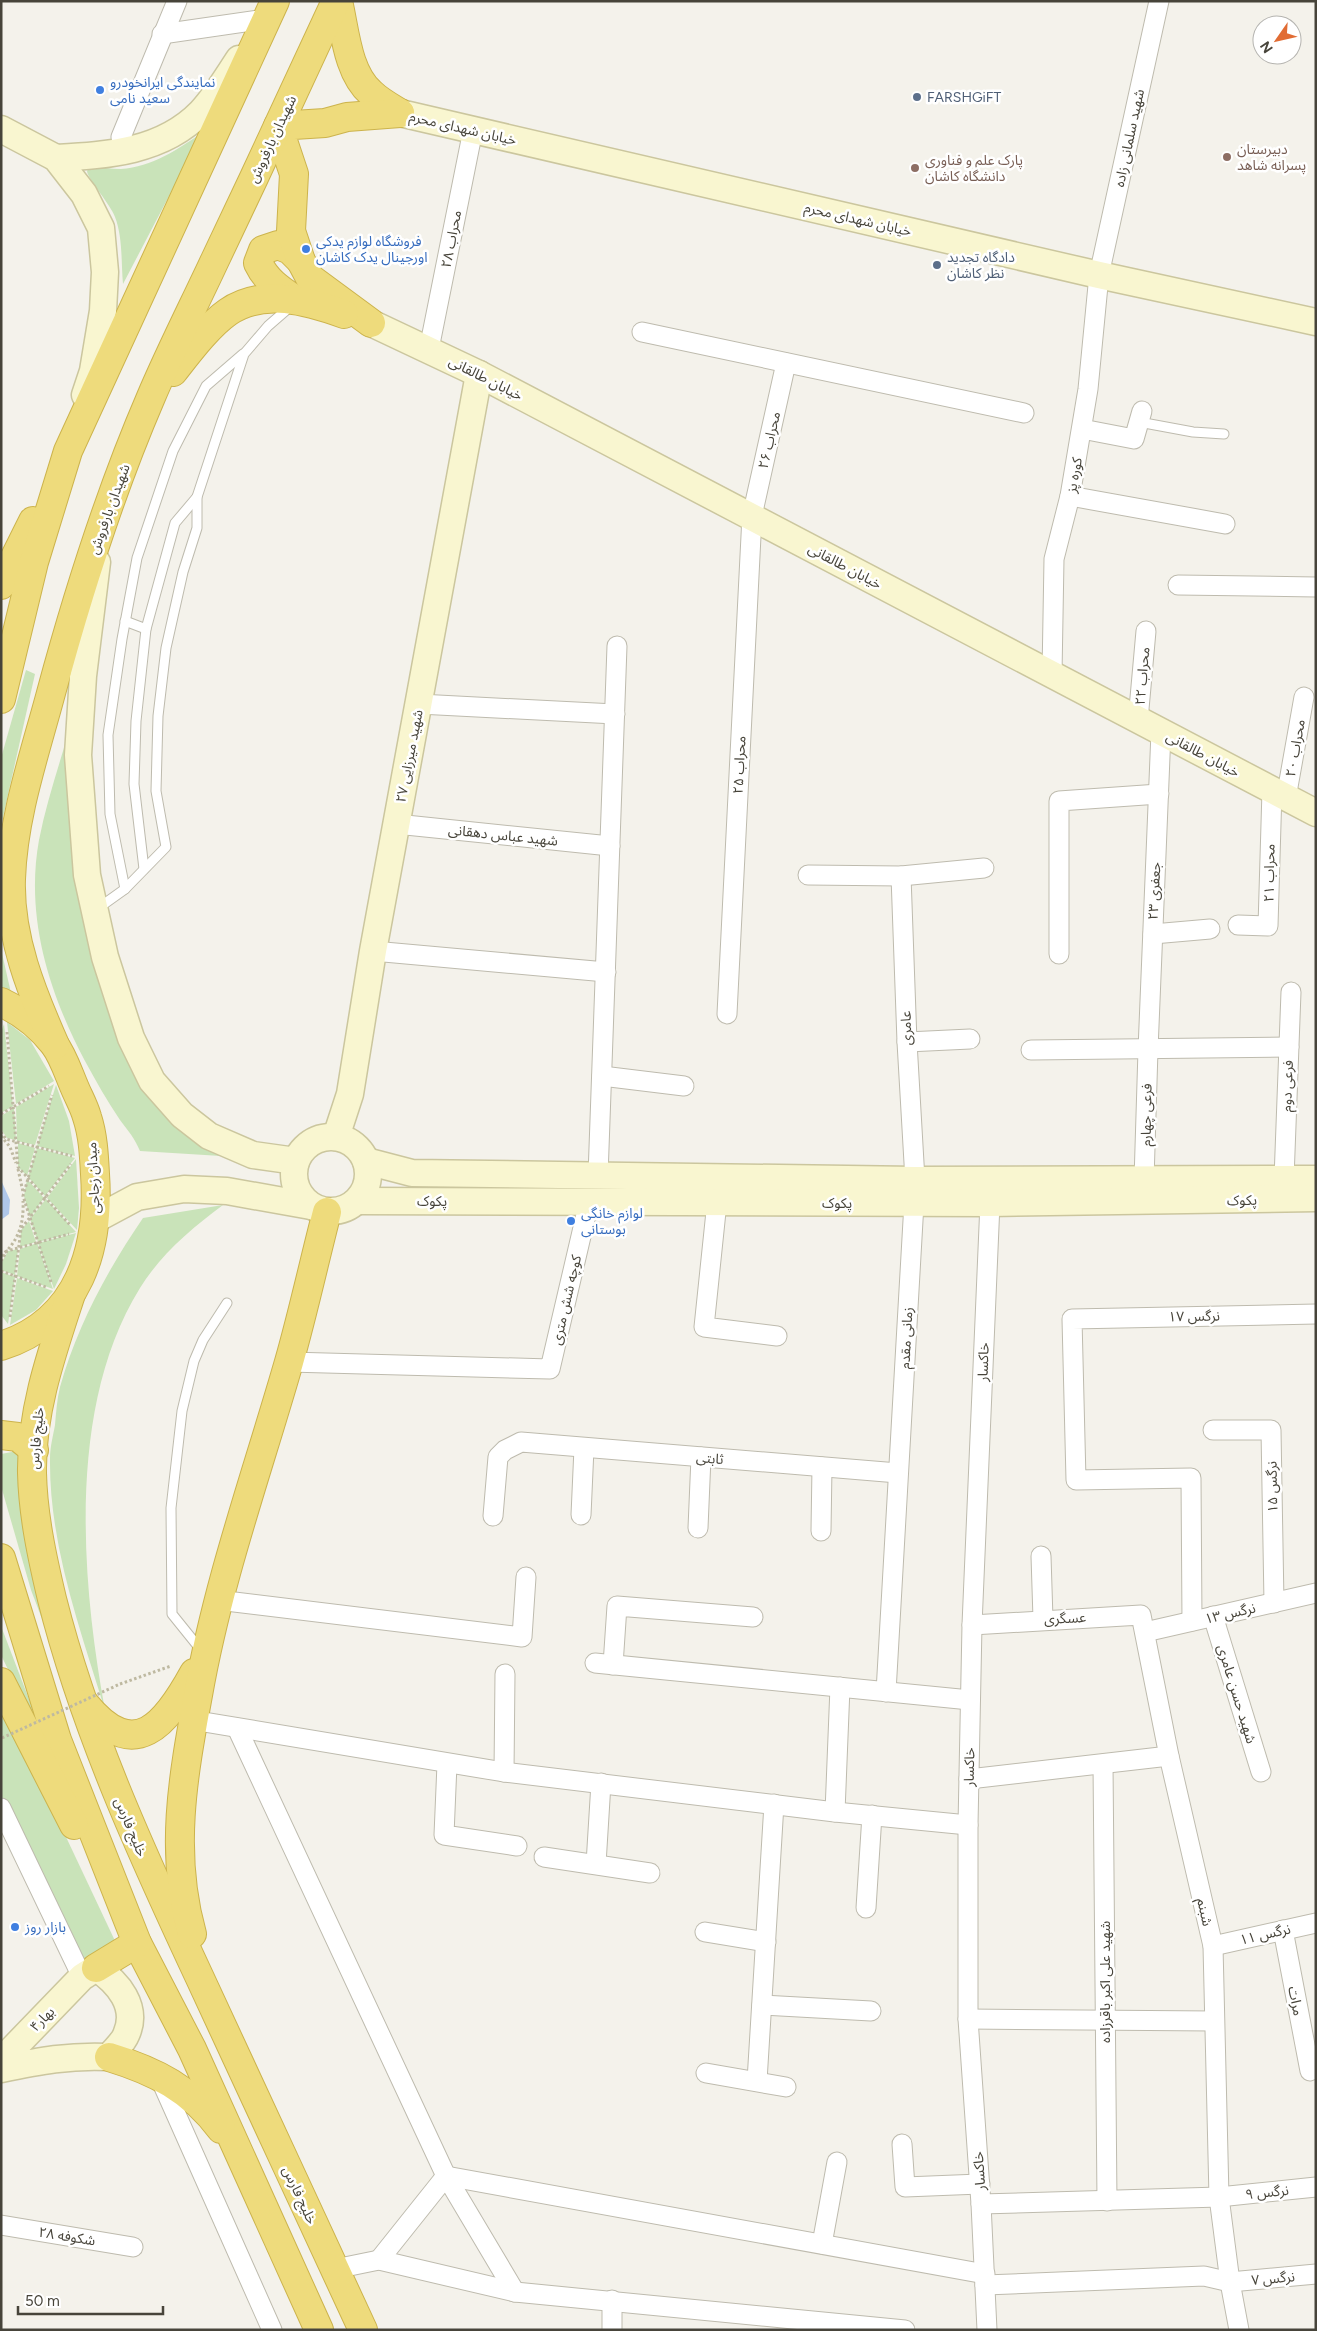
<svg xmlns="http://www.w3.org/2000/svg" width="1317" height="2331" font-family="Figtree,'Noto Sans Arabic',sans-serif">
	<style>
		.green { fill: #c9e3b9 }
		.water { fill: #afc7e9 }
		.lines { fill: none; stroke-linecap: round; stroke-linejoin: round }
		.lane-casing { stroke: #bebbae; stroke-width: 11 }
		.street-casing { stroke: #bebbae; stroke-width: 21 }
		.secondary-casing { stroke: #cbc69e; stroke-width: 29 }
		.highway-casing { stroke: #ccb34c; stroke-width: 30 }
		.path { stroke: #beb9a1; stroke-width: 3; stroke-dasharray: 2.5 2.5; stroke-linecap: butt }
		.lane { stroke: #fff; stroke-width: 9 }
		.street { stroke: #fff; stroke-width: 19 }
		.secondary { stroke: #f9f6d0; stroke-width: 26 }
		.highway { stroke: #eedb7c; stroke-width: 28 }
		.path-bridge { stroke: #beb9a1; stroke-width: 3; stroke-dasharray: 2.5 2.5; stroke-linecap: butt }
		.shop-dot { fill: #3f7fe0; stroke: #fff; stroke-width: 2 }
		.service-dot { fill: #5c6f8a; stroke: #fff; stroke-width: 2 }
		.education-dot { fill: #8d6e63; stroke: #fff; stroke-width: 2 }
		.labels { text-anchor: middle; stroke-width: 5; stroke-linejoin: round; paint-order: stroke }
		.shop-label { font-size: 14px; fill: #366cbe; stroke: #fff; text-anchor: start }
		.service-label { font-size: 14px; fill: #4e5e75; stroke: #fff; text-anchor: start }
		.street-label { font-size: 14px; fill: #47443a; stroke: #fff }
		.education-label { font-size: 14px; fill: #785e54; stroke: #fff; text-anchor: start }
	</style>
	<rect width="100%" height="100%" fill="#f4f2eb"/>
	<g class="green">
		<path d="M202,133L123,284C121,263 123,238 115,217C111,205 87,178 87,171L90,167C100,167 111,169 121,169C152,167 178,149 202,133Z"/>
		<polygon points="26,670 35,674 1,826 1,758"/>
		<path d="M68,734L81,899L189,1134L221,1156L140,1151C134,1137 129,1132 120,1120C107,1101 96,1081 85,1061C49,993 25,917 39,840C46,804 58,769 68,734Z"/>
		<polygon points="1,949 11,993 1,990"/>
		<polygon points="7,1022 30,1040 54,1081 16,1104"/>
		<polygon points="4,1024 13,1106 1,1113 1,1032"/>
		<polygon points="54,1084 35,1145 17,1141 16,1107"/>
		<polygon points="56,1085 69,1121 75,1156 37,1146"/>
		<polygon points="14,1108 16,1140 7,1138 1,1129 1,1116"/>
		<polygon points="18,1143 35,1148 27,1176 18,1167"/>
		<polygon points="37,1148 75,1158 45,1196 28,1177"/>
		<polygon points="76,1159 79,1208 77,1230 47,1198"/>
		<polygon points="27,1179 44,1198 30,1218 24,1196"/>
		<polygon points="46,1199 76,1232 38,1242 30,1219"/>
		<path d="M223,1205C191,1229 161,1254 140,1288C67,1405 81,1580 105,1710C80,1629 49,1544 50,1459C50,1447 53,1436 55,1425C56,1413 57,1399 60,1387C77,1326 108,1269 143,1218Z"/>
		<polygon points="29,1221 36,1242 20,1247 21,1230"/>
		<polygon points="76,1233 66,1264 54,1289 38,1243"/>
		<polygon points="37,1243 53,1289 17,1276 20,1249"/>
		<polygon points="18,1249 15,1275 1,1270 1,1264 8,1251"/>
		<polygon points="1,1272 15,1277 8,1324 1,1315"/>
		<polygon points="17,1278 53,1291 36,1310 10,1325"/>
		<polygon points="17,1451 42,1619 31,1590 1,1486 1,1454"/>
		<polygon points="1,1626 40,1728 17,1688 1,1655"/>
		<polygon points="1,1699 116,1943 83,1964 1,1795"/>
	</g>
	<polygon class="water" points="1,1180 10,1200 9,1214 1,1220"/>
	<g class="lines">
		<g class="lane-casing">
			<g id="lane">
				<polyline points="1139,422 1193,432 1224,434"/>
				<polyline points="125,621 146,629"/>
				<polyline points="144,869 134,784 136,721 146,629 175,523 197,497"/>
				<polyline points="125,889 110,814 108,735 122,639 137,558 173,451 206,386 243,354"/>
				<polyline points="97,909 125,889 166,847 156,791 158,716 166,648 183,572 197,528 197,497 244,354 268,326 291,306"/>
				<polyline points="201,1650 172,1614 171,1508 182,1411 194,1361 203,1340 227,1303"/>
			</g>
		</g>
		<g class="street-casing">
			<g id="street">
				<polyline points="162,34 266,19"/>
				<polyline points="121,137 177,1"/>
				<polyline points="642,332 1024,413"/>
				<polyline points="429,349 473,130"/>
				<polyline points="1082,429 1134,439 1142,411"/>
				<polyline points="1070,496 1225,524"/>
				<polyline points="1178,585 1316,587"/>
				<polyline points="1052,674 1054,559 1070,496 1088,389 1099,275 1159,1"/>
				<polyline points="419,704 615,714"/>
				<polyline points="1138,720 1146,631"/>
				<polyline points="1286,798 1304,697"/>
				<polyline points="396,824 610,846"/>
				<polyline points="808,875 901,876 984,868"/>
				<polyline points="901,876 907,1042 915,1180"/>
				<polyline points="1238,925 1268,926 1272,790"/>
				<polyline points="1153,934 1210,929"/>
				<polyline points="373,951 606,972"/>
				<polyline points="1059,954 1059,801 1159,794"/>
				<polyline points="727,1014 752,516 786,363"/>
				<polyline points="907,1042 970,1039"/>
				<polyline points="1031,1050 1289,1047"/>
				<polyline points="602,1076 684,1086"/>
				<polyline points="598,1176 617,646"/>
				<polyline points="1284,1179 1291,992"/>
				<polyline points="1144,1180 1148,1050 1161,732"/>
				<polyline points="717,1202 704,1327 777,1336"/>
				<polyline points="289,1362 550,1369 589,1202"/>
				<polyline points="1213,1430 1271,1430 1274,1603"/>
				<polyline points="581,1515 584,1448"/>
				<polyline points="493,1516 498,1457 505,1450 521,1442 898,1473"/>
				<polyline points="698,1528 701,1457"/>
				<polyline points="821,1531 822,1467"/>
				<polyline points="1041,1556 1043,1619"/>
				<polyline points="218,1600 522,1637 526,1577"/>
				<polyline points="1213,1616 1261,1772"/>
				<polyline points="1192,1621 1191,1478 1076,1480 1072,1319 1316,1314"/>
				<polyline points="972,1625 1141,1615 1169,1756 1213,1946 1219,2197 1230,2282 1239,2330"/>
				<polyline points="1145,1632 1316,1593"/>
				<polyline points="595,1663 970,1700"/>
				<polyline points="613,1665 617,1606 753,1617"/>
				<polyline points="886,1692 914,1203"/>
				<polyline points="192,1720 504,1772 835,1812 968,1825"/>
				<polyline points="237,1728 446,2176 515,2292"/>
				<polyline points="447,1764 444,1835 517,1846"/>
				<polyline points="1103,1764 1107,2201"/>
				<polyline points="504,1772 505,1674"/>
				<polyline points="969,1779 1169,1756"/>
				<polyline points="1,1808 82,1977"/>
				<polyline points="835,1812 840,1687"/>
				<polyline points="544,1857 650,1873"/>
				<polyline points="596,1864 601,1783"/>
				<polyline points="866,1908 872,1815"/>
				<polyline points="1283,1930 1310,2071"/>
				<polyline points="705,1932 766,1942"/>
				<polyline points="1213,1946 1316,1923"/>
				<polyline points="762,2005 871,2011"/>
				<polyline points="968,2019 1214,2021"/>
				<polyline points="706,2073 786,2087"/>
				<polyline points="159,2076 272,2330"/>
				<polyline points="757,2081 774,1804"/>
				<polyline points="902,2144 905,2187 980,2184"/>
				<polyline points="981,2204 1219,2197 1316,2187"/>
				<polyline points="1,2225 133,2247"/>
				<polyline points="822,2244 837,2162"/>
				<polyline points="379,2260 446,2176 985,2274"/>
				<polyline points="335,2269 379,2260 515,2292 905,2330"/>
				<polyline points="985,2285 1204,2276 1230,2282 1316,2274"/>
				<polyline points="612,2330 612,2300"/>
				<polyline points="987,2330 981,2204 968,2019 968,1825 972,1625 990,1203"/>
			</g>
		</g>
		<g class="secondary-casing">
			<g id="secondary">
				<polyline points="400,113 1099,275 1316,322"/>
				<polyline points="1,129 56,158 84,194 101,228 105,272 103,311 93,371 85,395"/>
				<path d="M56,158C108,155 162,152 201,112C216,96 227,77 239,59"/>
				<polyline points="371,323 479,374 1316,813"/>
				<polyline points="97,562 83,676 78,755 87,875 105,957 131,1038 152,1081 182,1115 209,1136 253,1155 296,1161"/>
				<circle cx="331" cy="1174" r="37"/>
				<polyline points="336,1137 350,1094 373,951 479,374"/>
				<polyline points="366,1161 412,1173 915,1180 1316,1179"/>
				<polyline points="358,1201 990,1203 1316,1198"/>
				<polyline points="96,1219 137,1197 184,1189 227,1191 311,1206"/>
				<path d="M1,2061L82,1977L96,1968C118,1982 139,2007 126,2035C123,2043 114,2050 109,2057C70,2055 39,2061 1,2069"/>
			</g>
		</g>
		<g class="highway-casing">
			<g id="highway">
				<path d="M338,1C345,30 347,72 371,93C379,101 390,107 400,113"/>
				<path d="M294,299C279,289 266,280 258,263L263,250L278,245L290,250L301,261"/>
				<polyline points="371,323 310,278 301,261 291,231 294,174 278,126 325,123 347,117 400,113"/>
				<path d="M173,372C188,353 208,326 228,312C263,288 308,301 344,314"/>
				<polyline points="1,585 33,521"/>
				<polyline points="1,699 34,562 68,451 275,1"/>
				<path d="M1,1002C22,1012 40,1026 54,1044C63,1056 68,1072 74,1086C78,1096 84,1106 87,1117C93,1135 94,1155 95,1174C100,1247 80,1321 1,1346"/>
				<path d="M55,1045C32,993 9,937 11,879C13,816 35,753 51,693C78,593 110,492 151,397C171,350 194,305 215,260C256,174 296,88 336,1"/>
				<path d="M71,1294C52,1352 31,1411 32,1473C33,1515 42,1557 52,1599C85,1730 142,1854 199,1976C254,2094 308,2212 363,2330"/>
				<polyline points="1,1435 18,1437 34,1450"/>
				<polyline points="1,1558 57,1740 137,1943 192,2049 319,2330"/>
				<polyline points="1,1682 74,1825"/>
				<path d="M85,1704C135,1765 166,1724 194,1673"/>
				<path d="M192,1934C169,1852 183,1777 198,1695C218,1581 257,1473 289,1362C303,1313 314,1262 327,1212"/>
				<polyline points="96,1968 137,1943"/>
				<path d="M109,2057C155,2071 191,2089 221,2129"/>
			</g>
		</g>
		<g class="path">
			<polyline points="7,1032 18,1167 70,1225"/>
			<polyline points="1,1114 49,1086"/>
			<polyline points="1,1132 6,1139 72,1156"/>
			<polyline points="1,1136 10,1147 16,1163"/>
			<polyline points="18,1169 23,1192"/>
			<path d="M1,1256C19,1241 24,1223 23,1201"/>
			<polyline points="1,1261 7,1251 69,1234"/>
			<polyline points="1,1271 46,1287"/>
			<polyline points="51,1282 23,1196 52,1095"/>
			<polyline points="10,1317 21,1229 71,1164"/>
			<polyline points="120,1684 171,1666"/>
		</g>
		<use href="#lane" class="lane"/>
		<use href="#street" class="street"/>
		<use href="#secondary" class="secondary"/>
		<use href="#highway" class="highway"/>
		<polyline class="path-bridge" points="2,1738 120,1684"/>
	</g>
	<g class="shop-dot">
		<circle cx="100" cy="90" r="5"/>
		<circle cx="306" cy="249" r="5"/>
		<circle cx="571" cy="1221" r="5"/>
		<circle cx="15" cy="1927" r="5"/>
	</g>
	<g class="service-dot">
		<circle cx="917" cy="97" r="5"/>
		<circle cx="937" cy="265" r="5"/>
	</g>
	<g class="education-dot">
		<circle cx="1227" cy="157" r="5"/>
		<circle cx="915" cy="168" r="5"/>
	</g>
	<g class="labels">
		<g class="shop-label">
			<text x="110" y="87">نمایندگی ایرانخودرو<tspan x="110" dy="16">سعید نامی</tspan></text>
			<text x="316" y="246">فروشگاه لوازم یدکی<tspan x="316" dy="16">اورجینال یدک کاشان</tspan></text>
			<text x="581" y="1218">لوازم خانگی<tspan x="581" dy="16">بوستانی</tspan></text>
			<text x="25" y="1932">بازار روز</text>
		</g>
		<g class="service-label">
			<text x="927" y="102">FARSHGiFT</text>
			<text x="947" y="262">دادگاه تجدید<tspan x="947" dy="16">نظر کاشان</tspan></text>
		</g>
		<g class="street-label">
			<text transform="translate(463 128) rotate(13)" y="5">خیابان شهدای محرم</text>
			<text transform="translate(1129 138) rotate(-78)" y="5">شهید سلمانی زاده</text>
			<text transform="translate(272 139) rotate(-65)" y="5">شهیدان بارفروش</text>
			<text transform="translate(858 219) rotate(13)" y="5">خیابان شهدای محرم</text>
			<text transform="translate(451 239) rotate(-79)" y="5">محراب ۲۸</text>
			<text transform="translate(486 378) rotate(27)" y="5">خیابان طالقانی</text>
			<text transform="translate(769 440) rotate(-77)" y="5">محراب ۲۶</text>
			<text transform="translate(1074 475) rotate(-80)" y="5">کوره پز</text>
			<text transform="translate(109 509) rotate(-70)" y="5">شهیدان بارفروش</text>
			<text transform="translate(845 566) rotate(28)" y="5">خیابان طالقانی</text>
			<text transform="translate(1142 676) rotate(-85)" y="5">محراب ۲۲</text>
			<text transform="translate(1295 748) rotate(-80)" y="5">محراب ۲۰</text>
			<text transform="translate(1203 754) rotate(28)" y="5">خیابان طالقانی</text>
			<text transform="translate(409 756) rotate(-79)" y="5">شهید میرزایی ۲۷</text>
			<text transform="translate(739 765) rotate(-87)" y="5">محراب ۲۵</text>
			<text transform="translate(503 835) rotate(6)" y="5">شهید عباس دهقانی</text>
			<text transform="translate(1269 873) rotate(-89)" y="5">محراب ۲۱</text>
			<text transform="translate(1154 891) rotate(-87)" y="5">جعفری ۲۳</text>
			<text transform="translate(906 1028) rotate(-92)" y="5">عامری</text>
			<text transform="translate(1287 1086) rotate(-88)" y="5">فرعی دوم</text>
			<text transform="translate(1146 1115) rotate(-89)" y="5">فرعی چهارم</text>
			<text transform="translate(93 1178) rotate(-93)" y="5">میدان زجاجی</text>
			<text transform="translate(1242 1200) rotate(-1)" y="5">پکوک</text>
			<text x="432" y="1206">پکوک</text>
			<text x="837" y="1208">پکوک</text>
			<text transform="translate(566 1300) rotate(-77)" y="5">کوچه شش متری</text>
			<text transform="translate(1194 1316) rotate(-1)" y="5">نرگس ۱۷</text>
			<text transform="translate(906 1338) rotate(-87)" y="5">زمانی مقدم</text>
			<text transform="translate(983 1362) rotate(-88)" y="5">خاکسار</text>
			<text transform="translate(36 1438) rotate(-85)" y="5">خلیج فارس</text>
			<text transform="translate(710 1458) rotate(5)" y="5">ثابتی</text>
			<text transform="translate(1272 1487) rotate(-91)" y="5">نرگس ۱۵</text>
			<text transform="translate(1230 1613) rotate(-13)" y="5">نرگس ۱۳</text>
			<text transform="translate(1065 1618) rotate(-3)" y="5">عسگری</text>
			<text transform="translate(1237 1694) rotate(73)" y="5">شهید حسن عامری</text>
			<text transform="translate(969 1767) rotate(-89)" y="5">خاکسار</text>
			<text transform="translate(131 1827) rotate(67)" y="5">خلیج فارس</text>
			<text transform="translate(1205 1912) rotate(77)" y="5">شبنم</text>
			<text transform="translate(1265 1934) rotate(-13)" y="5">نرگس ۱۱</text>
			<text transform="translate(1105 1982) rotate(-90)" y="5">شهید علی اکبر باقرزاده</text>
			<text transform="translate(1296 2001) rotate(79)" y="5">مرات</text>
			<text transform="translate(42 2019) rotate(-46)" y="5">بهار۴</text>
			<text transform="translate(979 2171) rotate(-94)" y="5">خاکسار</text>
			<text transform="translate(1267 2192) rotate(-6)" y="5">نرگس ۹</text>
			<text transform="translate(300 2195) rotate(65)" y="5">خلیج فارس</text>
			<text transform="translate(67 2236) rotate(9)" y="5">شکوفه ۲۸</text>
			<text transform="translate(1273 2278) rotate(-5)" y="5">نرگس ۷</text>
		</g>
		<g class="education-label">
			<text x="1237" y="154">دبیرستان<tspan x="1237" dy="16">پسرانه شاهد</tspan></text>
			<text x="925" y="165">پارک علم و فناوری<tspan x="925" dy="16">دانشگاه کاشان</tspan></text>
		</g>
	</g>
	<rect width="1317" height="2331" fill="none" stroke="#47443a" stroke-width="5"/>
	<g transform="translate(1277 40) rotate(236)"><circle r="24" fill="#ffffff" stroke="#b5b4b0"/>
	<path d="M0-4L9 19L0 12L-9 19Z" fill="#e16c34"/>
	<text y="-8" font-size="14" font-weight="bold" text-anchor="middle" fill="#47443a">N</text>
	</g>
	<path d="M18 2306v8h145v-8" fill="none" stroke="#47443a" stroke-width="2.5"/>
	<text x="25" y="2306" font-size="15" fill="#47443a" stroke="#ffffff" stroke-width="4" paint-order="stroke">50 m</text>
</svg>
